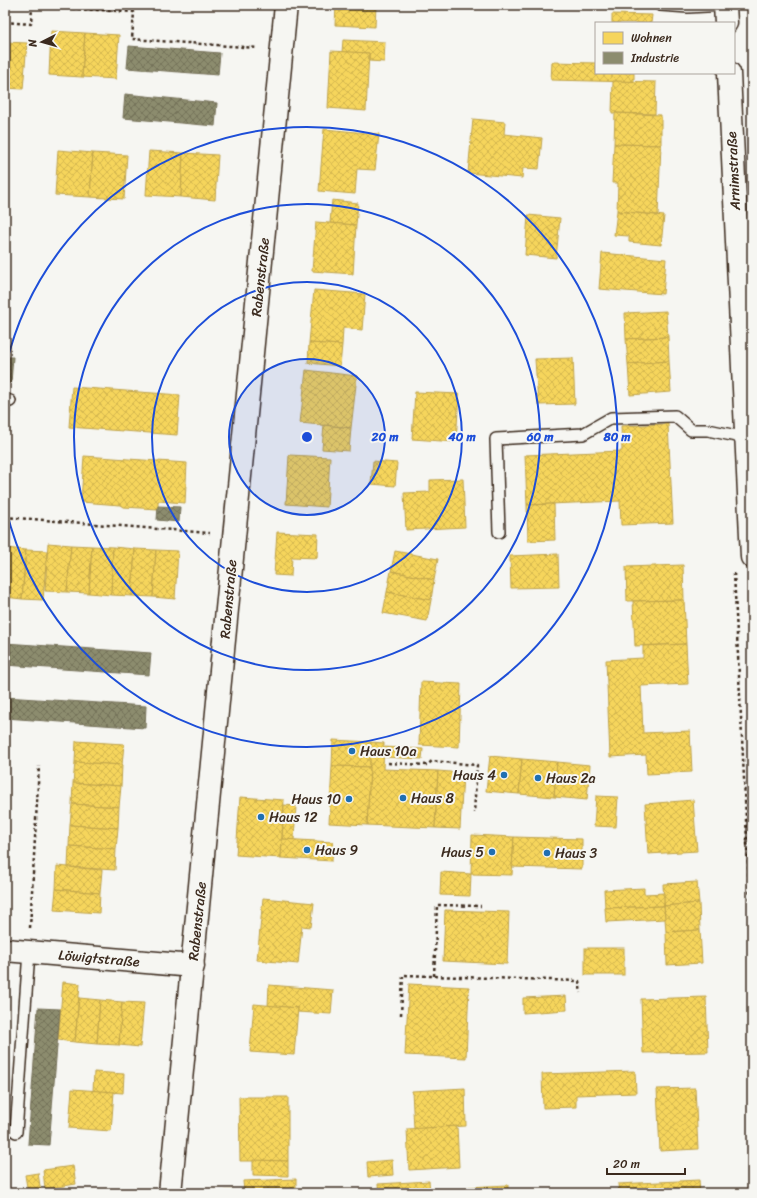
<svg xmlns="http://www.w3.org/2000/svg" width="757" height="1198" font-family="Sriracha,sans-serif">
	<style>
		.homes { fill: url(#homes-cross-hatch); stroke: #bea249 }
		.industry { fill: url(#industry-cross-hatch); stroke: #746f56 }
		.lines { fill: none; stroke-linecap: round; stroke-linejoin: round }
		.lane-casing { stroke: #3b2a1e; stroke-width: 14 }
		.street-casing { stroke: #3b2a1e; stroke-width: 25 }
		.secondary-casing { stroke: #3b2a1e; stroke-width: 25 }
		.path { stroke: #3b2a1e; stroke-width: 2.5; stroke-dasharray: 3 3; stroke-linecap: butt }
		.lane { stroke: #f6f6f2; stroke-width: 11 }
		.street { stroke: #f6f6f2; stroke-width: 22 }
		.secondary { stroke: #f6f6f2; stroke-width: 22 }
		.ring { fill: none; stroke: #1d4ed8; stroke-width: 2 }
		.poi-dot { fill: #1f6fb2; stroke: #f6f6f2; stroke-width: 1.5 }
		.labels { text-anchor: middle; stroke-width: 4; stroke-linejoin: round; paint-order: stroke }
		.street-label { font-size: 14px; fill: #3b2a1e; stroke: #f6f6f2 }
		.poi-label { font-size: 14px; fill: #3b2a1e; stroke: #f6f6f2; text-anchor: start }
		.centre { fill: #1d4ed8; stroke: #f6f6f2; stroke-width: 2 }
		.ring-label { font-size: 12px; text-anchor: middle; font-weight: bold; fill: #1d4ed8; stroke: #f6f6f2; stroke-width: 4; stroke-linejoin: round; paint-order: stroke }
	</style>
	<defs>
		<pattern id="homes-cross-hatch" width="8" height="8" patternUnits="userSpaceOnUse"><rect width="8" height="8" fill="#f6d55c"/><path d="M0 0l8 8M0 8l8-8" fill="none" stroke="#d4b750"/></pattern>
		<pattern id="industry-cross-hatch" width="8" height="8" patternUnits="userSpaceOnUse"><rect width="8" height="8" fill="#8c8c6e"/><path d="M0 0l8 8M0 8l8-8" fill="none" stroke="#74735a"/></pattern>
	</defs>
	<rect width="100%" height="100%" fill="#f6f6f2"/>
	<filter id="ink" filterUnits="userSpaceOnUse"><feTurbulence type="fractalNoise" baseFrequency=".025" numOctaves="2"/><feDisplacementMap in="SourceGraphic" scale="8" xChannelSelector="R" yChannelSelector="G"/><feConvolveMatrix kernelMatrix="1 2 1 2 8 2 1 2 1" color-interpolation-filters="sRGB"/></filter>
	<g filter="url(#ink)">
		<g class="homes">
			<polygon points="336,5 376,5 375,27 335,25"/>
			<polygon points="612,14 652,15 651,23 612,23"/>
			<polygon points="51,31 85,33 82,77 49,75"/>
			<polygon points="85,33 119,35 116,79 82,77"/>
			<polygon points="343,40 385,42 384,62 369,61 369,53 342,52"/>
			<polygon points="5,42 27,43 23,89 5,88"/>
			<polygon points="331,51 369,53 366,111 328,108"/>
			<polygon points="552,62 596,63 596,73 634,73 634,82 551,80"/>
			<polygon points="613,81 656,82 655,114 612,113"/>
			<polygon points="615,113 661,115 661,145 614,144"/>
			<polygon points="473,119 505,122 504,134 542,138 539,169 523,168 522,178 468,173"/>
			<polygon points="324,129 379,134 375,170 357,169 355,194 319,191"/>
			<polygon points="614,144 661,145 658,215 617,211 618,183 612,183"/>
			<polygon points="58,150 93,153 90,197 55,195"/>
			<polygon points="149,151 183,153 181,197 146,195"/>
			<polygon points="93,153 127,155 124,199 90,197"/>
			<polygon points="183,153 218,155 215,200 181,197"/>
			<polygon points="332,200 358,203 356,225 330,223"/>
			<polygon points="617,211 664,216 661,245 629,242 629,236 614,235"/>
			<polygon points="528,215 560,218 556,258 525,255"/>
			<polygon points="316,222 356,225 353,274 312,271"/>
			<polygon points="602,253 666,259 663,294 599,289"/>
			<polygon points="314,290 365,294 362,330 343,328 342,345 309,343"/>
			<polygon points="666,311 668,337 626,339 625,313"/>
			<polygon points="668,337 669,361 628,364 626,339"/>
			<polygon points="309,343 342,345 340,366 308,363"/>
			<polygon points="573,358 575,404 538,405 535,359"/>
			<polygon points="669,361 671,392 630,395 628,364"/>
			<polygon points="306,370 357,376 351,428 300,423"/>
			<polygon points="72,387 180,395 177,435 69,427"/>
			<polygon points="415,392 459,394 456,442 412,439"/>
			<polygon points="668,424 673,523 621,525 620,501 527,505 525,455 622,451 621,426"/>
			<polygon points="324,425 351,428 349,451 322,449"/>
			<polygon points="289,455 330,457 327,507 286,504"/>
			<polygon points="84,456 187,463 185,503 158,501 158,509 123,507 120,505 81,502"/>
			<polygon points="373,461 397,463 395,486 371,484"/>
			<polygon points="463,479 465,527 406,530 404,493 430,492 430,480"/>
			<polygon points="554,504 555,540 528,541 527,505"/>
			<polygon points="277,532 318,534 317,558 292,557 291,576 274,575"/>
			<polygon points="48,543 71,545 67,592 45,591"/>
			<polygon points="71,545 92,546 89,593 67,592"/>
			<polygon points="92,546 113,547 111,595 89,593"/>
			<polygon points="113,547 135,549 132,596 111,595"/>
			<polygon points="5,548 26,550 22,599 5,597"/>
			<polygon points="135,549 156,550 153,597 132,596"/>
			<polygon points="26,550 47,551 43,600 22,599"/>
			<polygon points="156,550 178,551 175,599 153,597"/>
			<polygon points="395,551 438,559 434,580 391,571"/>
			<polygon points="558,554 559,587 511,588 510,556"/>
			<polygon points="683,565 684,600 627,601 626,567"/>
			<polygon points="391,571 434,580 431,600 387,592"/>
			<polygon points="387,592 431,600 427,621 383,613"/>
			<polygon points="684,600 686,644 635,646 633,601"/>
			<polygon points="686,644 688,684 641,686 643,733 690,731 692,772 647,774 646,755 610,757 606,660 643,658 643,646"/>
			<polygon points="421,682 461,684 459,747 419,745"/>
			<polygon points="333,740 371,742 370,767 332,766"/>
			<polygon points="76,741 124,744 122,765 75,762"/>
			<polygon points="371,742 384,743 383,769 438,771 435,828 367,825"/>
			<polygon points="384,747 423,749 422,759 383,757"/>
			<polygon points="490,756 522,759 519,794 486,791"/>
			<polygon points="522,759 557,762 554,797 519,794"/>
			<polygon points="75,762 122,765 121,786 73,783"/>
			<polygon points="557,762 590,765 587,800 554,797"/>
			<polygon points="332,766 370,767 367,825 329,823"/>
			<polygon points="438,771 463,773 460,829 435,828"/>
			<polygon points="73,783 121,786 119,807 72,804"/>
			<polygon points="596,796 618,797 616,827 594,826"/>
			<polygon points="240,797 284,800 281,858 236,855"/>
			<polygon points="693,800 697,851 648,854 645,804"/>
			<polygon points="72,804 119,807 118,828 70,825"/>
			<polygon points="284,805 296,806 294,840 282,839"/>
			<polygon points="70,825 118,828 116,849 69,846"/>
			<polygon points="472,835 514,837 512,875 471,874"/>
			<polygon points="514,837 582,839 582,869 512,867"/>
			<polygon points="282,839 333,842 332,861 281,858"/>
			<polygon points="69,846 116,849 115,870 68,867"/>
			<polygon points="57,866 102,870 100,893 56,889"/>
			<polygon points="441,872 471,874 470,896 440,895"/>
			<polygon points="697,882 699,903 664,906 663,884"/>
			<polygon points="644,888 644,894 664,893 664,906 605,908 604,890"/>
			<polygon points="56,889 100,893 99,913 54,910"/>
			<polygon points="263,898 314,903 311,927 302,926 298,964 257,960"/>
			<polygon points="699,903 700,930 666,932 664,906"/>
			<polygon points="664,906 665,919 606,922 605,908"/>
			<polygon points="445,910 509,912 507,964 443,961"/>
			<polygon points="700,930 702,963 667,965 666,932"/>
			<rect x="585" y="948" width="39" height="27"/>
			<polygon points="63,982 80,984 75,1042 58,1040"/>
			<polygon points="409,984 469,987 466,1058 405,1055"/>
			<polygon points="269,985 333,990 331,1014 297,1012 298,1008 268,1006"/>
			<polygon points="566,996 567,1010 523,1013 523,998"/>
			<polygon points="706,997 708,1052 643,1053 641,999"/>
			<polygon points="79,998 100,1000 97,1044 75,1042"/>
			<polygon points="100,1000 122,1002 119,1045 97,1044"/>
			<polygon points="122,1002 144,1003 140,1047 119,1045"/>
			<polygon points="254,1004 298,1008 294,1055 250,1052"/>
			<polygon points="635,1071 636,1093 576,1095 576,1107 543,1108 542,1074"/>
			<polygon points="94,1072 124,1074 123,1093 93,1091"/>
			<polygon points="465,1088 466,1126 414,1129 412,1091"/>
			<polygon points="695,1088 698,1149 660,1151 657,1089"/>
			<polygon points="72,1089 114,1092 111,1131 69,1128"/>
			<polygon points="239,1097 288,1097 288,1161 240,1161"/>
			<polygon points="457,1126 459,1167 409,1170 407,1129"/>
			<polygon points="253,1160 288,1161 288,1176 253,1175"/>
			<polygon points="392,1160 393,1175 368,1177 367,1162"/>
			<polygon points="73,1166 76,1184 45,1189 43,1170"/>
			<polygon points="38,1173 41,1193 28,1193 25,1175"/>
			<polygon points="296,1179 296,1192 263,1193 263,1190 244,1191 243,1181"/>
			<polygon points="699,1180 700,1193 619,1193 618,1184"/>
			<polygon points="429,1181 430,1193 379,1193 378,1184"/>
			<polygon points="508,1185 508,1193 468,1193 468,1187"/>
			<polygon points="263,1190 263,1193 225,1193 225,1191"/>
		</g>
		<g class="industry">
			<polygon points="129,46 220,53 218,75 127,68"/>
			<polygon points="125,94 217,103 215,126 123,118"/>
			<polygon points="5,357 13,357 11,383 5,383"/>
			<polygon points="5,406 10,406 9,432 5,432"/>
			<polygon points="158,506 180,507 179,522 157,520"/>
			<polygon points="5,643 151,653 149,675 5,665"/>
			<polygon points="5,697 146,706 145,728 5,718"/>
			<polygon points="5,1004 8,1004 5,1042"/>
			<polygon points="38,1008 60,1009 49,1145 28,1144"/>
		</g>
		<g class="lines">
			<g class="lane-casing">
				<g id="lane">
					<polyline points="660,5 688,7 725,5"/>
					<polyline points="5,400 10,401"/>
					<polyline points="499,532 496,439 583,434 611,418 675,416 691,430 708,430 746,438"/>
					<polyline points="16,1132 29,952"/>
				</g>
			</g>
			<g class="street-casing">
				<g id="street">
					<polyline points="5,950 193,966"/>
					<polyline points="170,1193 286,5"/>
				</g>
			</g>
			<g class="secondary-casing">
				<g id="secondary">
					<polyline points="725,5 726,23"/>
					<polyline points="729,73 752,557"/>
				</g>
			</g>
			<g class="path">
				<polyline points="5,22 31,24 32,6 134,12 132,39 258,48"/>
				<polyline points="5,517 210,533"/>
				<polyline points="734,573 752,943"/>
				<polyline points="388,763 427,765 432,761 477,765 474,813"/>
				<polyline points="30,928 39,766"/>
				<polyline points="434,976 437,905 481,906"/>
				<polyline points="401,1015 403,975 579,981 581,993"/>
			</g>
			<use href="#lane" class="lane"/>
			<use href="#street" class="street"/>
			<use href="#secondary" class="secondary"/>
		</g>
	</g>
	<circle cx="307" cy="437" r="78" fill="#1d4ed8" fill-opacity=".12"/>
	<g class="ring">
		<circle cx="307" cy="437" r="78"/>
		<circle cx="307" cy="437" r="155"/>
		<circle cx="307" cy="437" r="233"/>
		<path d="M6 365A310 310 0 1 1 6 509"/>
	</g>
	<g class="poi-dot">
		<circle cx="352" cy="751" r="4"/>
		<circle cx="504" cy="775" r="4"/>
		<circle cx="538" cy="778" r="4"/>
		<circle cx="403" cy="798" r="4"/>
		<circle cx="349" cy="799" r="4"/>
		<circle cx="261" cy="817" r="4"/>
		<circle cx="307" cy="850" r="4"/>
		<circle cx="492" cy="852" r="4"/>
		<circle cx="547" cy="853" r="4"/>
	</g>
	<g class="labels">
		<g class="street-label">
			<text transform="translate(733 171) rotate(-93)" y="5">Arnimstraße</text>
			<text transform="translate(260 277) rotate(-84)" y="5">Rabenstraße</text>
			<text transform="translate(228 599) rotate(-85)" y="5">Rabenstraße</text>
			<text transform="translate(197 921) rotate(-84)" y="5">Rabenstraße</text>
			<text transform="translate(99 958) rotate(5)" y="5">Löwigtstraße</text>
		</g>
		<g class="poi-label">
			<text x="360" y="756">Haus 10a</text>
			<text x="496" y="780" text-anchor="end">Haus 4</text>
			<text x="546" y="783">Haus 2a</text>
			<text x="411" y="803">Haus 8</text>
			<text x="341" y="804" text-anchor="end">Haus 10</text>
			<text x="269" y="822">Haus 12</text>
			<text x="315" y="855">Haus 9</text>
			<text x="484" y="857" text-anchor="end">Haus 5</text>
			<text x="555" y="858">Haus 3</text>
		</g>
	</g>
	<circle cx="307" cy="437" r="6" class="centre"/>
	<g class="ring-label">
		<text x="385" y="441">20 m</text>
		<text x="462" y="441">40 m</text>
		<text x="540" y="441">60 m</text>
		<text x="617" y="441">80 m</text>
	</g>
	<rect width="757" height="1198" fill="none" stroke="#f6f6f2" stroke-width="20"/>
	<rect x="10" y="10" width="737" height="1178" fill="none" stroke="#3b2a1e" stroke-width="1.5" filter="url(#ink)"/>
	<rect x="595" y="22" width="140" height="52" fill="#f6f6f2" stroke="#aba49d"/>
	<rect x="603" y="32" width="20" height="12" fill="#f6d55c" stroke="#aba49d"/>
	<text x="631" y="42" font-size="12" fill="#3b2a1e">Wohnen</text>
	<rect x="603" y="52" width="20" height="12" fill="#8c8c6e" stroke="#aba49d"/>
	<text x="631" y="62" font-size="12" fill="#3b2a1e">Industrie</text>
	<g transform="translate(42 42) rotate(264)" stroke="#f6f6f2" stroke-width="3" paint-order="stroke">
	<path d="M0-3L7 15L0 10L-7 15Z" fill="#3b2a1e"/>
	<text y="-6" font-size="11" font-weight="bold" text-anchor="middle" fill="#3b2a1e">N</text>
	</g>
	<path d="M607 1168v6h78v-6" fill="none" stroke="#3b2a1e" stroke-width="2"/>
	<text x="613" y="1168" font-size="12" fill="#3b2a1e" stroke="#f6f6f2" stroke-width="3" paint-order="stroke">20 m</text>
</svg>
